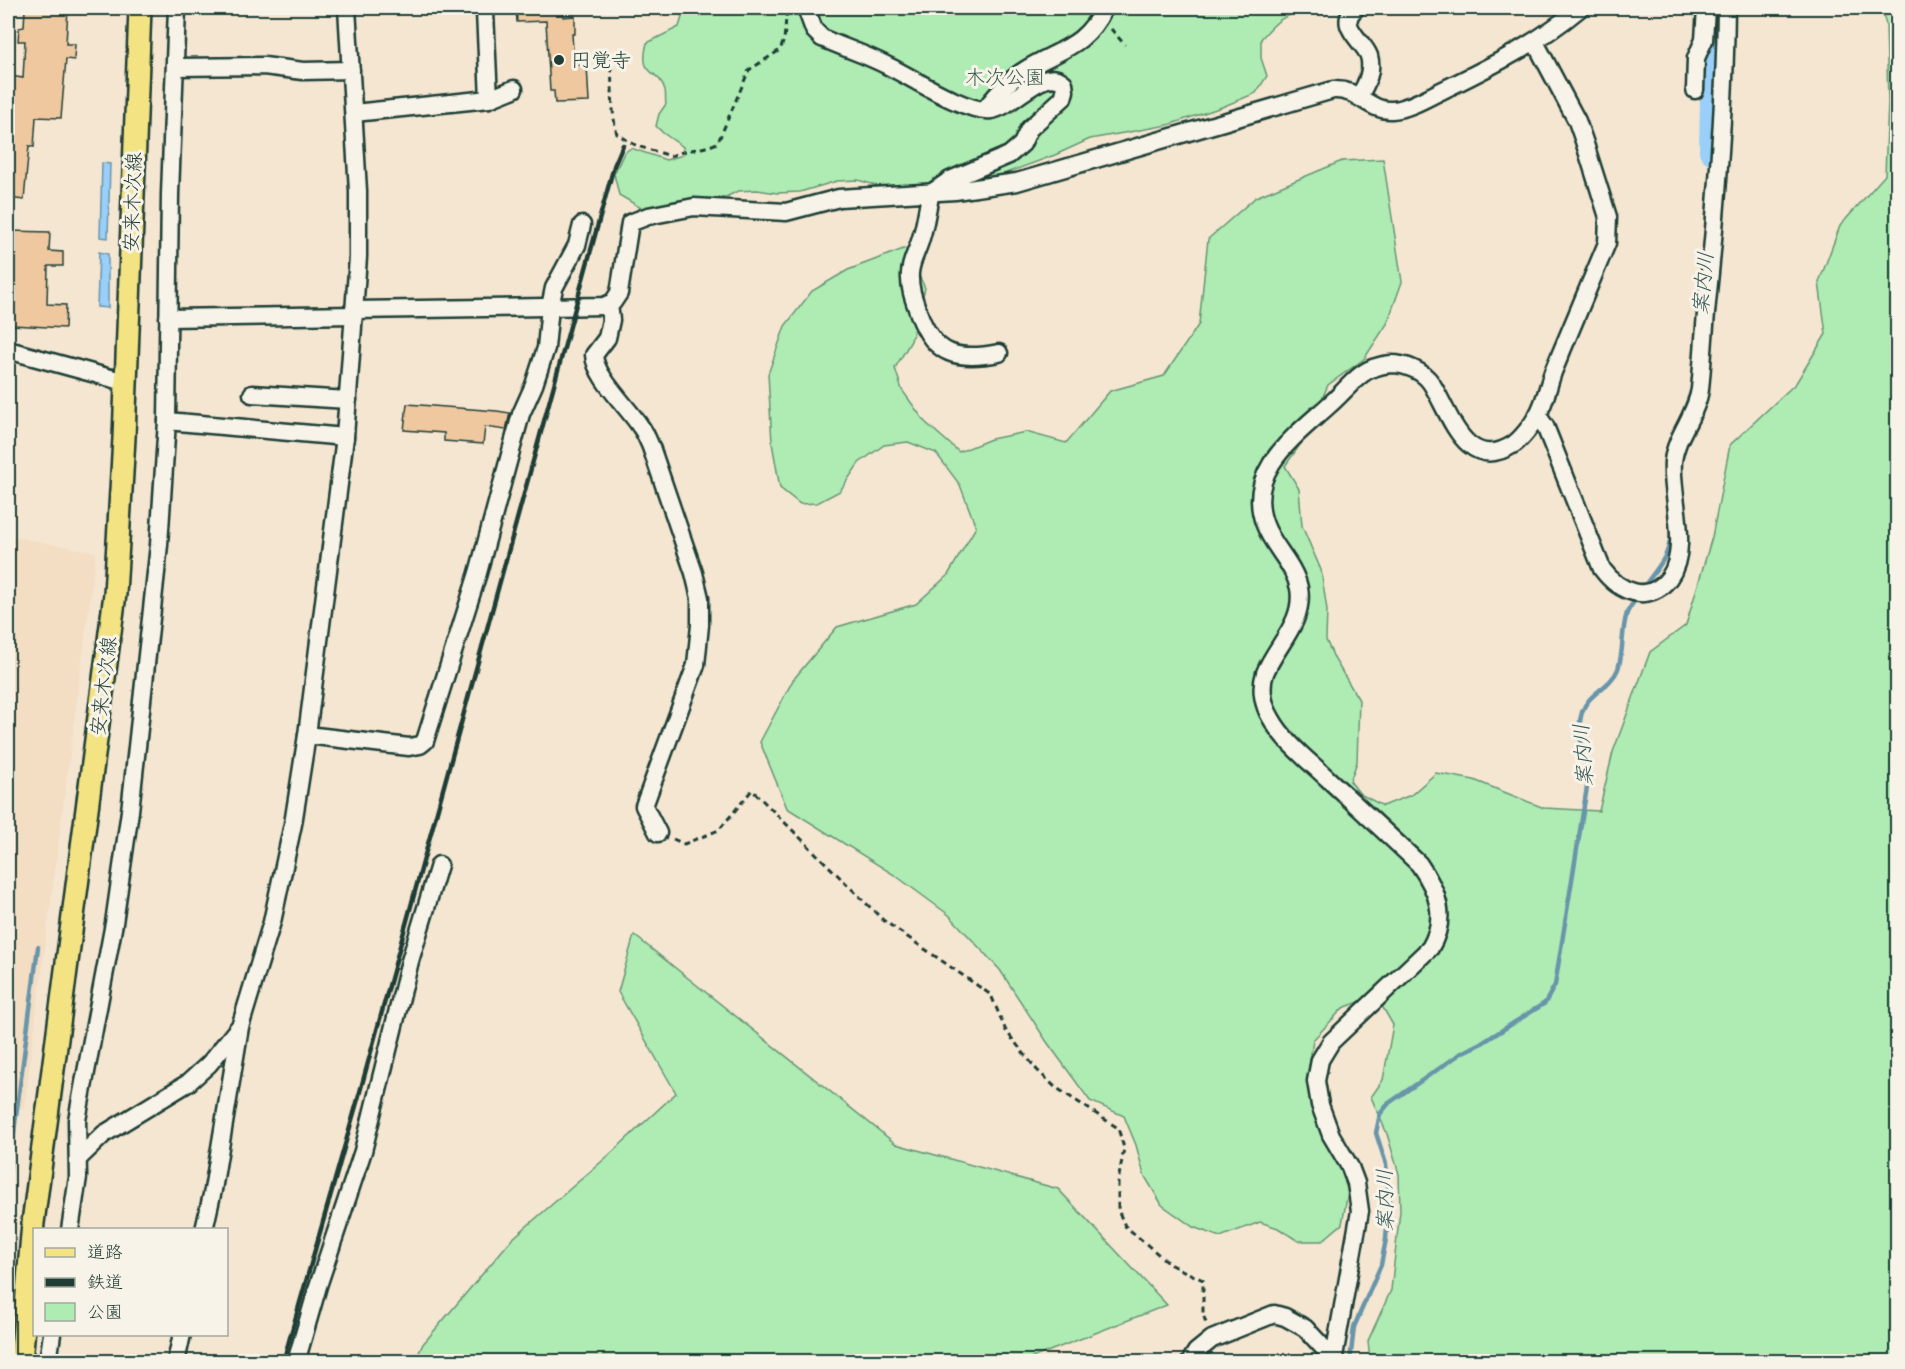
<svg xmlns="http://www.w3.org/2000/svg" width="1905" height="1369" font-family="Sriracha,'Klee One',sans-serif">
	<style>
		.built { fill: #f3ddc3 }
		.green { fill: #aeecb3; stroke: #669474; stroke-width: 1.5 }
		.water { fill: #99cff8; stroke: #6895aa; stroke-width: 1.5 }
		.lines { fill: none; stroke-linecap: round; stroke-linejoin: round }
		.stream { stroke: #6895aa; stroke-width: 4.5 }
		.river { stroke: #99cff8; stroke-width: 28 }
		.building { fill: #efc89f; stroke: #1f3d34; stroke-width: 1.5 }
		.minor-casing { stroke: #1f3d34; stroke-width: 21 }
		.major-casing { stroke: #1f3d34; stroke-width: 26 }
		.path { stroke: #1f3d34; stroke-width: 3; stroke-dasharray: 6 4.5; stroke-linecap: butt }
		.minor { stroke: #f7f3e8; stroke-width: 16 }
		.major { stroke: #f4e382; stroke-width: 21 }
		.rail { stroke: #1f3d34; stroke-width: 4.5 }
		.poi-dot { fill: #1f3d34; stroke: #f7f3e8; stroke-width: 2 }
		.labels { text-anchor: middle; stroke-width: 6; stroke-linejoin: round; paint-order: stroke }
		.poi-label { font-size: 20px; fill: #1f3d34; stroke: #f7f3e8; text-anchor: start }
		.park-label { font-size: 20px; fill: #345747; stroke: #f7f3e8 }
		.street-label { font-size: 20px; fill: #1f3d34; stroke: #f7f3e8 }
		.water-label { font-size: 21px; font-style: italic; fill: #375a5b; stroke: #f7f3e8 }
	</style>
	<rect width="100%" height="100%" fill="#f5e6d2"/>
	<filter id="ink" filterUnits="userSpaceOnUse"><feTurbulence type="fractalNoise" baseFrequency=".0167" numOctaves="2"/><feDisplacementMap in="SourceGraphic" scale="12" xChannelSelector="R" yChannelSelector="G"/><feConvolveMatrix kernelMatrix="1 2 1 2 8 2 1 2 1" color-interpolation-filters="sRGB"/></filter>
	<g filter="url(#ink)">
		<polygon class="built" points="8,536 96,552 24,1109 8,1109"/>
		<g class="green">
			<path d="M678,8H1308L1306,10C1282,16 1277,20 1261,39V58L1267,76L1256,93L1222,107L1168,125L1090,139L1055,155L990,179L888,189L858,180L837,181L800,192L777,193L757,190L738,191L726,197L655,206L646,211L619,195L614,174L624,153L631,148L666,160L683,155V147L663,133L656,126L659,114L666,104C665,100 666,94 665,90C658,67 638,78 647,43L679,27L682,17Z"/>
			<polygon points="1881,8 1897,8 1897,1361 1370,1361 1368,1341 1391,1290 1400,1211 1399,1174 1387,1134 1371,1097 1383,1080 1393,1025 1382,1006 1359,1002 1343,1008 1313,1040 1307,1081 1314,1109 1333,1146 1348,1192 1342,1224 1322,1241 1298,1241 1278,1228 1260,1222 1220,1237 1193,1227 1162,1205 1144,1175 1136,1145 1124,1116 1090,1101 1047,1042 1000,970 949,915 896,876 787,808 760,742 793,680 837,627 916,604 948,575 976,527 960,485 936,453 908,442 884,445 859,463 840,491 817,503 800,504 780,488 772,443 768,374 785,326 812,291 848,270 906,248 925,288 911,341 895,368 902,390 925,422 959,452 991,439 1026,432 1066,443 1110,391 1164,376 1199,324 1208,239 1256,197 1342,161 1383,159 1402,282 1387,324 1364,359 1328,385 1305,438 1285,466 1299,489 1302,526 1321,570 1327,610 1326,640 1335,660 1359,700 1357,762 1350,781 1360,794 1383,806 1411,795 1436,773 1474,780 1544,808 1599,811 1613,752 1650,652 1686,625 1712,537 1730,445 1796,383 1826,334 1819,282 1840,226 1885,175 1888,102 1886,24"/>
			<polygon points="634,935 896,1144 1058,1189 1167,1305 1024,1361 415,1361 423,1344 512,1239 608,1156 676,1093 618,992"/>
		</g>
		<g class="water">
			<polygon points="102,163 110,164 108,238 100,237"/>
			<polygon points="99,252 108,254 108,308 97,307"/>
		</g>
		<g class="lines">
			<g class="stream">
				<polyline points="1680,421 1691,392"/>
				<path d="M1643,588C1657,567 1671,557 1671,529"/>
				<polyline points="8,1178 38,947"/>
				<path d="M1350,1362L1354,1327L1381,1265L1386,1239L1389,1198L1386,1164L1376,1133L1380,1114L1389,1103L1463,1052L1482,1043L1545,1003L1555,985L1588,781C1586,755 1570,721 1589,700C1598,690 1613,682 1618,669C1624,651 1621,631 1627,613C1629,608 1634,602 1637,597"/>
			</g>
			<polyline class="river" points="1713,150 1716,8"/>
		</g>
		<g class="building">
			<polygon points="25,8 68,8 66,44 75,44 74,60 66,59 61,118 36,117 34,147 29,146 24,200 8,198 8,101 11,76 23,78 25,41 18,41 19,28 24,27"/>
			<polygon points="516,8 563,8 563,17 575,16 575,34 572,34 574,65 587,65 589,102 555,103 554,91 550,91 546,21 517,22"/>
			<polygon points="8,231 50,232 49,251 63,252 63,266 48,266 47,304 66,305 65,328 12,325 13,301 8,301"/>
			<polygon points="407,404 497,411 510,413 506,430 485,427 483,444 444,441 444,433 404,430"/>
		</g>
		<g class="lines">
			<g class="minor-casing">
				<g id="minor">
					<polyline points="487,8 485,12 489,99"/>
					<path d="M806,8L814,30L822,38C844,48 868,55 890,67C913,78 966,113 991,110C1013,108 1044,64 1064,83L1065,91L1063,98L1029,129L1022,144L1009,155L950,180L931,193C927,207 926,223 921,238C918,250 911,260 910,273C909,288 914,300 919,314C934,356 958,361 999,353"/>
					<path d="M1356,8C1335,25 1364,41 1369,56C1373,69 1367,85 1359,95"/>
					<polyline points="176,67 264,66 303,71 351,70"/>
					<polyline points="1695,90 1696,58 1704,40 1706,8"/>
					<path d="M985,109C996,95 1010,79 1025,70C1059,49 1085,48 1104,8"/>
					<polyline points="354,113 489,99 514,89"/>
					<path d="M609,305L611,320L607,338L594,355C595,377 628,407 640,426C645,432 648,440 651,447L694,573L700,598V625L696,665L644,806L658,833"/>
					<path d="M355,310L604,306L613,302L619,293L630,223L648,216L694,207L786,212L839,198L955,191L1017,182L1333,90C1358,88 1370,112 1392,110C1409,109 1428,97 1443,90C1492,66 1538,43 1580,8"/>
					<polyline points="168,318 354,315"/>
					<polyline points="8,350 125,382"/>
					<polyline points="252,394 348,400"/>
					<path d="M1538,416L1545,426L1602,569C1619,592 1649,605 1669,578C1691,548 1670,496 1673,461C1676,435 1697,414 1700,389C1703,360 1704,331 1707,303C1717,205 1725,106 1726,8"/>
					<polyline points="167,421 345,437"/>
					<polyline points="307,735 409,747 420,745 425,741 478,573 521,414 534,385 546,348 550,307 554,288 577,245 582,225"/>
					<polyline points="79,1158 104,1134 188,1083 209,1064 239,1027"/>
					<polyline points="70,1230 78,1177 77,1120 114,923 130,811 159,545 167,421 170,194 177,8"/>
					<polyline points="204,1230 213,1190 240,1027 272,922 293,824 307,735 345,437 358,257 358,191 347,8"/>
					<polyline points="48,1362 52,1334"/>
					<polyline points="176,1362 182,1334"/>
					<polyline points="296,1362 318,1286 363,1151 410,961 439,865"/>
					<polyline points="1190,1362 1196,1352 1212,1339 1274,1314 1285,1317 1305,1328 1332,1357"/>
					<path d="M1333,1362L1360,1211L1356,1183L1350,1167L1331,1135L1320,1105L1316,1081L1320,1060L1331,1042L1430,948C1448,918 1438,891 1419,864C1389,835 1358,807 1328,779C1308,760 1284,742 1271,718C1263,705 1260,688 1265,673C1276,645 1305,622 1299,588C1294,564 1273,547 1265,525C1244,472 1294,437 1328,406C1340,396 1350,383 1362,374C1370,368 1381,365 1391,364C1406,364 1423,371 1431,383C1450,412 1465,475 1514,444C1522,438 1532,425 1537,416C1545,403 1548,386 1553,372C1571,329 1589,286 1607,243L1608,217L1584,141L1577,121L1535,42"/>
				</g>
			</g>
			<g class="major-casing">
				<polyline id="major" points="21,1362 33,1223 115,594 124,438 140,8"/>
			</g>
			<g class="path">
				<polyline points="1111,29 1125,45"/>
				<path d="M609,56C614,81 610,109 617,134L637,146L671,156C685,149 709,149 718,142L749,70L780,50L784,40L787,8"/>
				<polyline points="673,839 684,844 719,830 752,790 883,920 991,995 1006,1031 1037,1070 1055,1087 1118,1128 1124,1148 1118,1182 1118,1210 1125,1226 1171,1265 1203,1280 1203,1314 1207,1326"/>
			</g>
			<use href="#minor" class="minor"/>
			<use href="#major" class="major"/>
			<polyline class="rail" points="283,1362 358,1099 614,166 623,145"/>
		</g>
	</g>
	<circle class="poi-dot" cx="559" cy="60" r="6"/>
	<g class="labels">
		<g class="poi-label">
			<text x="571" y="67">円覚寺</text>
		</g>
		<g class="park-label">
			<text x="1005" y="84">木次公園</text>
		</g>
		<g class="street-label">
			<text transform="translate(132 202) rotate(-88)" y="7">安来木次線</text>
			<text transform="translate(103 686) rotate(-83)" y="7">安来木次線</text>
		</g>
		<g class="water-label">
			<text transform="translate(1703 283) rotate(-85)" y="7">案内川</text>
			<text transform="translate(1583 755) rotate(-94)" y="7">案内川</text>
			<text transform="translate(1385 1200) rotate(-91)" y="7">案内川</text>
		</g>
	</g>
	<rect width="1905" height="1369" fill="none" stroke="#f7f3e8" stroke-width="30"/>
	<rect x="15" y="15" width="1875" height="1339" fill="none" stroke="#1f3d34" stroke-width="2" filter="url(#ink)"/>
	<rect x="33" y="1228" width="195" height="108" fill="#f7f3e8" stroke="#a1aaa0" stroke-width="1.5"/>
	<rect x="45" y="1248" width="30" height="9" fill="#f4e382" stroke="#a1aaa0" stroke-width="1.5"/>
	<text x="87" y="1258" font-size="18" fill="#1f3d34">道路</text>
	<rect x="45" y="1278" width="30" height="9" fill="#1f3d34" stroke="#a1aaa0" stroke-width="1.5"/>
	<text x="87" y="1288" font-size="18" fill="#1f3d34">鉄道</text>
	<rect x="45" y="1303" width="30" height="18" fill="#aeecb3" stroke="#a1aaa0" stroke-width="1.5"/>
	<text x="87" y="1318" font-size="18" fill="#1f3d34">公園</text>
</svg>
